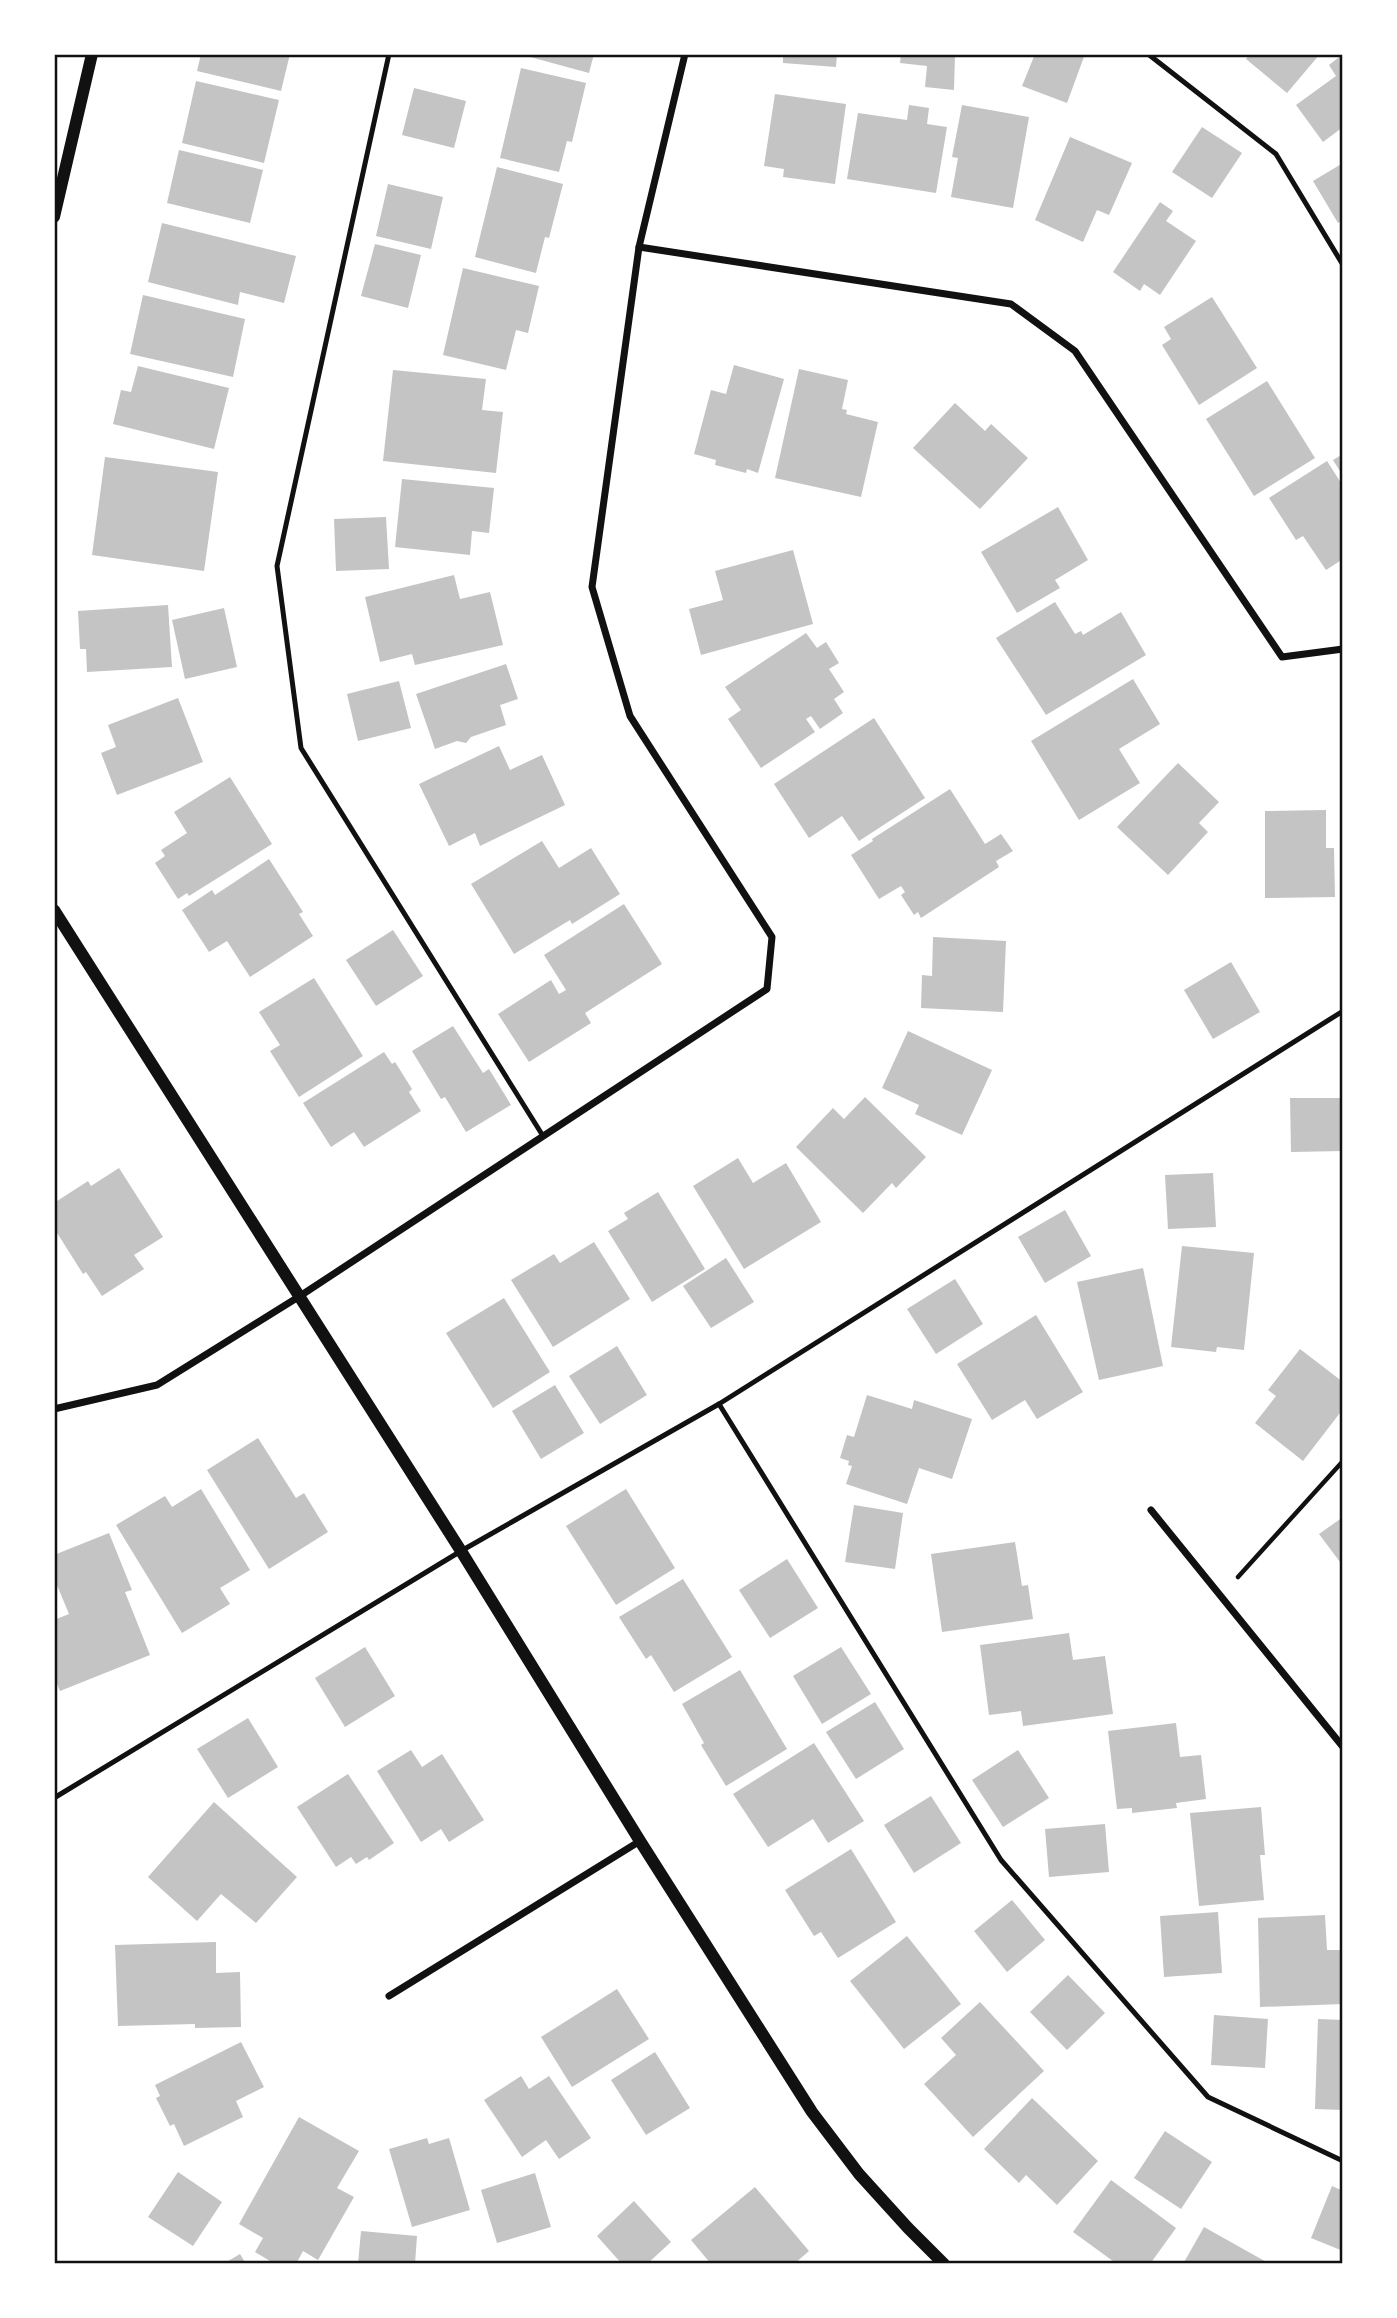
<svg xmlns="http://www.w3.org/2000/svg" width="1397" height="2318" font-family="'Source Sans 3',sans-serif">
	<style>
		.building { fill: #c4c4c4 }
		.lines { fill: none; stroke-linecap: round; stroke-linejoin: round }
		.path { stroke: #111; stroke-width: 4.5 }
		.service { stroke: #111; stroke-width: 5 }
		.minor { stroke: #111; stroke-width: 7 }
		.tertiary { stroke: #111; stroke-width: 12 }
		.neatline { fill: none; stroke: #111; stroke-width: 2.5 }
	</style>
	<rect width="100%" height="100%" fill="#fff"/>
	<g class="building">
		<polygon points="201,54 290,54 281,91 197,71"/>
		<polygon points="519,54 594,54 589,73"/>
		<polygon points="783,54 837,54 836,67 783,63"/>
		<polygon points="901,54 955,54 954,90 925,87 927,66 900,63"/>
		<polygon points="1035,54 1085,54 1067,103 1022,86"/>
		<polygon points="1250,54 1320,54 1287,93 1246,59"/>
		<polygon points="1343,54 1343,127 1323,142 1296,105 1336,76 1329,65"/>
		<polygon points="521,68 586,83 572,142 567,141 559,172 500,158"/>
		<polygon points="196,81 279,100 264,163 182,143"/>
		<polygon points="414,88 466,101 454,148 402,135"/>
		<polygon points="775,94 846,104 835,184 783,177 784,169 764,166"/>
		<polygon points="909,105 929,108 927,124 947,127 936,193 847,179 858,113 907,120"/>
		<polygon points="962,105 1029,117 1013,208 951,197 958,158 952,157"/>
		<polygon points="1202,127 1242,153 1212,198 1172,172"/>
		<polygon points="1070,137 1132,163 1109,215 1097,210 1083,242 1035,220"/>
		<polygon points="179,150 263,170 250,223 167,203"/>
		<polygon points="1343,163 1343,220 1338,223 1313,181"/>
		<polygon points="497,167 563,184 549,238 545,237 536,273 475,257"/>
		<polygon points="388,184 443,197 431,249 376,236"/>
		<polygon points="1160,202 1173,211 1166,221 1196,241 1160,295 1144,284 1140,291 1113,272"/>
		<polygon points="162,223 296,256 284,303 240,292 238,305 148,282"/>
		<polygon points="375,244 421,255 408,308 361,296"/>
		<polygon points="463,268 539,286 528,333 516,330 506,370 443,355"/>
		<polygon points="143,295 245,319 233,377 130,354"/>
		<polygon points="1212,297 1257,368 1199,405 1162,345 1171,339 1164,327"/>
		<polygon points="734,365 784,379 758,473 747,469 746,473 715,465 716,460 694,454 711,390 726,394"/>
		<polygon points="138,366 229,388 214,449 113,424 121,390 131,392"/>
		<polygon points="799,369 848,380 842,409 847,410 846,414 878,422 861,497 775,478"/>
		<polygon points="393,370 486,379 482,410 503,412 496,473 383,461"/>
		<polygon points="1267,381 1315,458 1254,496 1206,419"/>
		<polygon points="955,403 985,431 991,424 1028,458 980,509 913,448"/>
		<polygon points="1343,454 1343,476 1333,460"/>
		<polygon points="105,457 218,472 204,571 92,555"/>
		<polygon points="1327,461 1343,486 1343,559 1326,570 1303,536 1296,540 1269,498"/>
		<polygon points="402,479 494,488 489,533 472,531 470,555 395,547"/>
		<polygon points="1058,507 1088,560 1055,580 1060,588 1017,613 981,552"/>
		<polygon points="386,517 389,569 336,571 334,519"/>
		<polygon points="793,550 813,624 701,655 689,609 723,600 715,571"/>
		<polygon points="454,575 460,599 490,592 503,645 415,665 412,654 380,662 365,597"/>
		<polygon points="1055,602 1075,634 1081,631 1083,635 1121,612 1146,655 1046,715 996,638"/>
		<polygon points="168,605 172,667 87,672 86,649 80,649 78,611"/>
		<polygon points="224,608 237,667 185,679 172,620"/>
		<polygon points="806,633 817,648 826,642 839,663 829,669 844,692 834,699 843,713 820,729 811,716 806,719 815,732 761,768 728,719 741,710 725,687"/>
		<polygon points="506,664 518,699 500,705 506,725 471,737 466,743 457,741 435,749 416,694"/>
		<polygon points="1133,679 1160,724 1119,749 1140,783 1079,820 1031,741"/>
		<polygon points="399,681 411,728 358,741 347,694"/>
		<polygon points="178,698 203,762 117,795 101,753 116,747 108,725"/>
		<polygon points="874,718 925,798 859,841 842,816 809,838 774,784"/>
		<polygon points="499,746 510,770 542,755 565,805 480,846 475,833 449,846 419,784"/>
		<polygon points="1178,763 1219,802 1199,823 1208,832 1168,875 1117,827"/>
		<polygon points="230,777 272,844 189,896 187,893 178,899 155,863 165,856 161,850 187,833 174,812"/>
		<polygon points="950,789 985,844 1001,834 1013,851 996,861 999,867 921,918 918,912 914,915 901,895 905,892 901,886 879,899 851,855 873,841 872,839"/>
		<polygon points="1326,810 1326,848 1334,848 1335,897 1265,898 1265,811"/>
		<polygon points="542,841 559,868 591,848 620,894 572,924 570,920 514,954 471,884"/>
		<polygon points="269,859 303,912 299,914 313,936 250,977 227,941 209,952 182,910 212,890 215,895"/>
		<polygon points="624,904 662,964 585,1013 591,1023 529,1062 498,1014 551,980 559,994 566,990 544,955"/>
		<polygon points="393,930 423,976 376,1006 346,960"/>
		<polygon points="933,937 1006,941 1003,1012 921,1008 922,975 932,976"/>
		<polygon points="1231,962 1260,1012 1213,1039 1184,990"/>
		<polygon points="314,978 363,1056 299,1097 270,1051 280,1045 259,1012"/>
		<polygon points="453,1026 483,1073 489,1069 511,1105 466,1132 445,1097 441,1099 412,1051"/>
		<polygon points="908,1031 992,1070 962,1135 915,1114 919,1105 882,1088"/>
		<polygon points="384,1052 392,1064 395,1062 412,1089 409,1092 421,1111 364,1147 354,1132 331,1147 303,1103"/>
		<polygon points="865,1097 926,1157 896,1188 892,1183 863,1213 796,1147 833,1108 844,1119"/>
		<polygon points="1290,1098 1343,1098 1343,1151 1291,1152"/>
		<polygon points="738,1158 753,1183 786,1163 821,1222 744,1269 693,1186"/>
		<polygon points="119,1168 163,1237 134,1255 144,1269 102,1296 86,1272 83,1274 54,1228 54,1203 88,1181 91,1186"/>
		<polygon points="1213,1173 1216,1227 1168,1229 1165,1175"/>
		<polygon points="658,1192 705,1269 652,1302 608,1231 628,1219 624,1213"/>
		<polygon points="1065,1210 1091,1256 1045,1283 1018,1237"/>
		<polygon points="594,1242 630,1299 553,1347 511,1280 554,1254 560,1263"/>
		<polygon points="1182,1246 1254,1253 1244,1350 1217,1347 1216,1352 1171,1347"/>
		<polygon points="726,1258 754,1302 711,1328 683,1286"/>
		<polygon points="1143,1268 1163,1366 1099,1380 1077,1282"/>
		<polygon points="955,1279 983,1324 936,1354 907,1309"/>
		<polygon points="504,1298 550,1372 493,1408 446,1333"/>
		<polygon points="1036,1315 1083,1392 1037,1419 1025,1400 992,1420 957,1364"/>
		<polygon points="617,1346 647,1395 600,1424 569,1376"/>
		<polygon points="1300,1349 1343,1382 1343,1409 1303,1461 1255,1423 1276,1396 1268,1390"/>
		<polygon points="555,1385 584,1433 541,1459 512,1411"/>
		<polygon points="867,1395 912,1409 914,1400 972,1419 952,1479 919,1468 907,1504 846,1484 852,1466 848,1465 849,1461 840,1458 847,1435 854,1437"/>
		<polygon points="258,1438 296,1498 304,1493 328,1532 269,1569 207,1470"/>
		<polygon points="201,1489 250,1570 220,1588 230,1604 182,1633 116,1525 165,1496 172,1507"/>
		<polygon points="626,1489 675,1568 616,1605 566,1526"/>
		<polygon points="854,1505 903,1513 895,1569 845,1562"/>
		<polygon points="1343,1517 1343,1566 1319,1534"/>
		<polygon points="109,1533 132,1590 125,1592 150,1655 60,1691 54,1676 54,1620 69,1614 54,1578 54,1555"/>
		<polygon points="1015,1542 1022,1586 1028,1585 1033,1619 942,1632 931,1554"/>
		<polygon points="787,1559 818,1608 770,1638 739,1590"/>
		<polygon points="683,1579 732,1657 674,1692 651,1655 646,1659 619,1617"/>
		<polygon points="1069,1633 1073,1660 1105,1656 1113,1714 1023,1726 1021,1711 989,1715 980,1645"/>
		<polygon points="365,1647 395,1696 345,1727 315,1678"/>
		<polygon points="841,1647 871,1694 822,1724 793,1676"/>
		<polygon points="740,1670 787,1749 726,1786 701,1745 704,1743 682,1704"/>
		<polygon points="875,1702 904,1749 856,1779 826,1732"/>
		<polygon points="248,1718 278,1767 228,1798 197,1749"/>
		<polygon points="1176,1723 1180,1757 1201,1755 1206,1799 1176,1803 1177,1808 1132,1813 1132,1808 1117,1809 1108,1731"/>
		<polygon points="814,1743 864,1821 828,1843 813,1819 768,1847 733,1794"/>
		<polygon points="411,1750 422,1767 442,1754 484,1820 449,1842 441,1829 421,1842 377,1771"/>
		<polygon points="1018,1750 1049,1798 1003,1827 972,1780"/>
		<polygon points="348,1774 394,1843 369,1860 367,1857 356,1864 351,1857 336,1867 297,1807"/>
		<polygon points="931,1796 961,1843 914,1873 884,1825"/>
		<polygon points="214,1802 297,1877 256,1923 221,1894 197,1921 148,1877"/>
		<polygon points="1261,1807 1265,1855 1260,1855 1264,1900 1199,1906 1190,1813"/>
		<polygon points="1105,1824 1109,1872 1049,1877 1045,1829"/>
		<polygon points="851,1849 896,1922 838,1958 821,1932 814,1936 785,1890"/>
		<polygon points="1012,1900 1045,1940 1007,1972 974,1931"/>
		<polygon points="1218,1912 1222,1973 1164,1977 1160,1916"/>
		<polygon points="1325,1915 1327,1950 1343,1950 1343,2004 1260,2007 1258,1918"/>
		<polygon points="907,1936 961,2004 904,2049 850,1981"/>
		<polygon points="216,1942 216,1973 240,1972 241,2027 195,2028 195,2024 118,2026 115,1945"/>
		<polygon points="1068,1975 1105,2013 1067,2050 1030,2012"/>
		<polygon points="617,1989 649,2039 572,2087 541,2037"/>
		<polygon points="980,2002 1044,2071 973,2137 924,2084 956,2055 941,2038"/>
		<polygon points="1214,2015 1268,2019 1265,2068 1211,2065"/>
		<polygon points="1318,2019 1343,2020 1343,2110 1315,2109"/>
		<polygon points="241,2042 264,2087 236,2101 243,2117 184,2146 174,2124 170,2126 156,2098 160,2096 155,2085"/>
		<polygon points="655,2052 690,2108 646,2135 611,2080"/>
		<polygon points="521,2076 529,2089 549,2076 591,2138 559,2159 546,2140 522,2157 484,2100"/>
		<polygon points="1032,2098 1098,2161 1057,2205 1026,2175 1019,2183 984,2149"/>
		<polygon points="299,2117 359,2151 337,2188 354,2197 318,2260 303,2251 296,2264 275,2264 255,2252 263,2238 239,2224"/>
		<polygon points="1165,2131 1212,2162 1181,2209 1134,2178"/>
		<polygon points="427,2138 429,2144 449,2138 470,2210 412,2227 389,2149"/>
		<polygon points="178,2172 222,2202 193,2246 148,2217"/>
		<polygon points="535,2173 551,2227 497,2243 481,2190"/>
		<polygon points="1111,2180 1176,2228 1150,2264 1117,2264 1073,2232"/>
		<polygon points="1332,2186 1343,2191 1343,2251 1311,2238"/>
		<polygon points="755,2187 809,2251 794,2264 711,2264 691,2240"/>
		<polygon points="634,2201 671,2242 647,2264 622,2264 597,2236"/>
		<polygon points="1204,2227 1270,2264 1183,2264"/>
		<polygon points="361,2231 417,2236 415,2264 358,2264"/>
		<polygon points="240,2254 246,2264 223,2264"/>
	</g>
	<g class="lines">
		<polyline class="path" points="1238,1577 1343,1461"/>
		<g class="service">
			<polyline points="389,54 277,566 301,748 543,1136"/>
			<polyline points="1148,54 1276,154 1343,265"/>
			<polyline points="719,1404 1001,1860 1208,2097 1343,2161"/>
			<polyline points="54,1798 461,1551 719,1404 1343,1011"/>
		</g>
		<g class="minor">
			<polyline points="639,247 1011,304 1075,351 1282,657 1343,649"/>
			<polyline points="54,1409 157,1385 300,1296 767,989 772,937 630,716 592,587 639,247 685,54"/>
			<polyline points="1151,1510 1343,1747"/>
			<polyline points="389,1996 640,1841"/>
		</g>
		<g class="tertiary">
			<polyline points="54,217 92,54"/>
			<polyline points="54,910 461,1551 640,1841 812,2112 859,2174 908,2228 944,2264"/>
		</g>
	</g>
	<rect width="1397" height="2318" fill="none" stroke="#ffffff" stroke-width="112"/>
	<rect x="56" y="56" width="1285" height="2206" class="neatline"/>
</svg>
